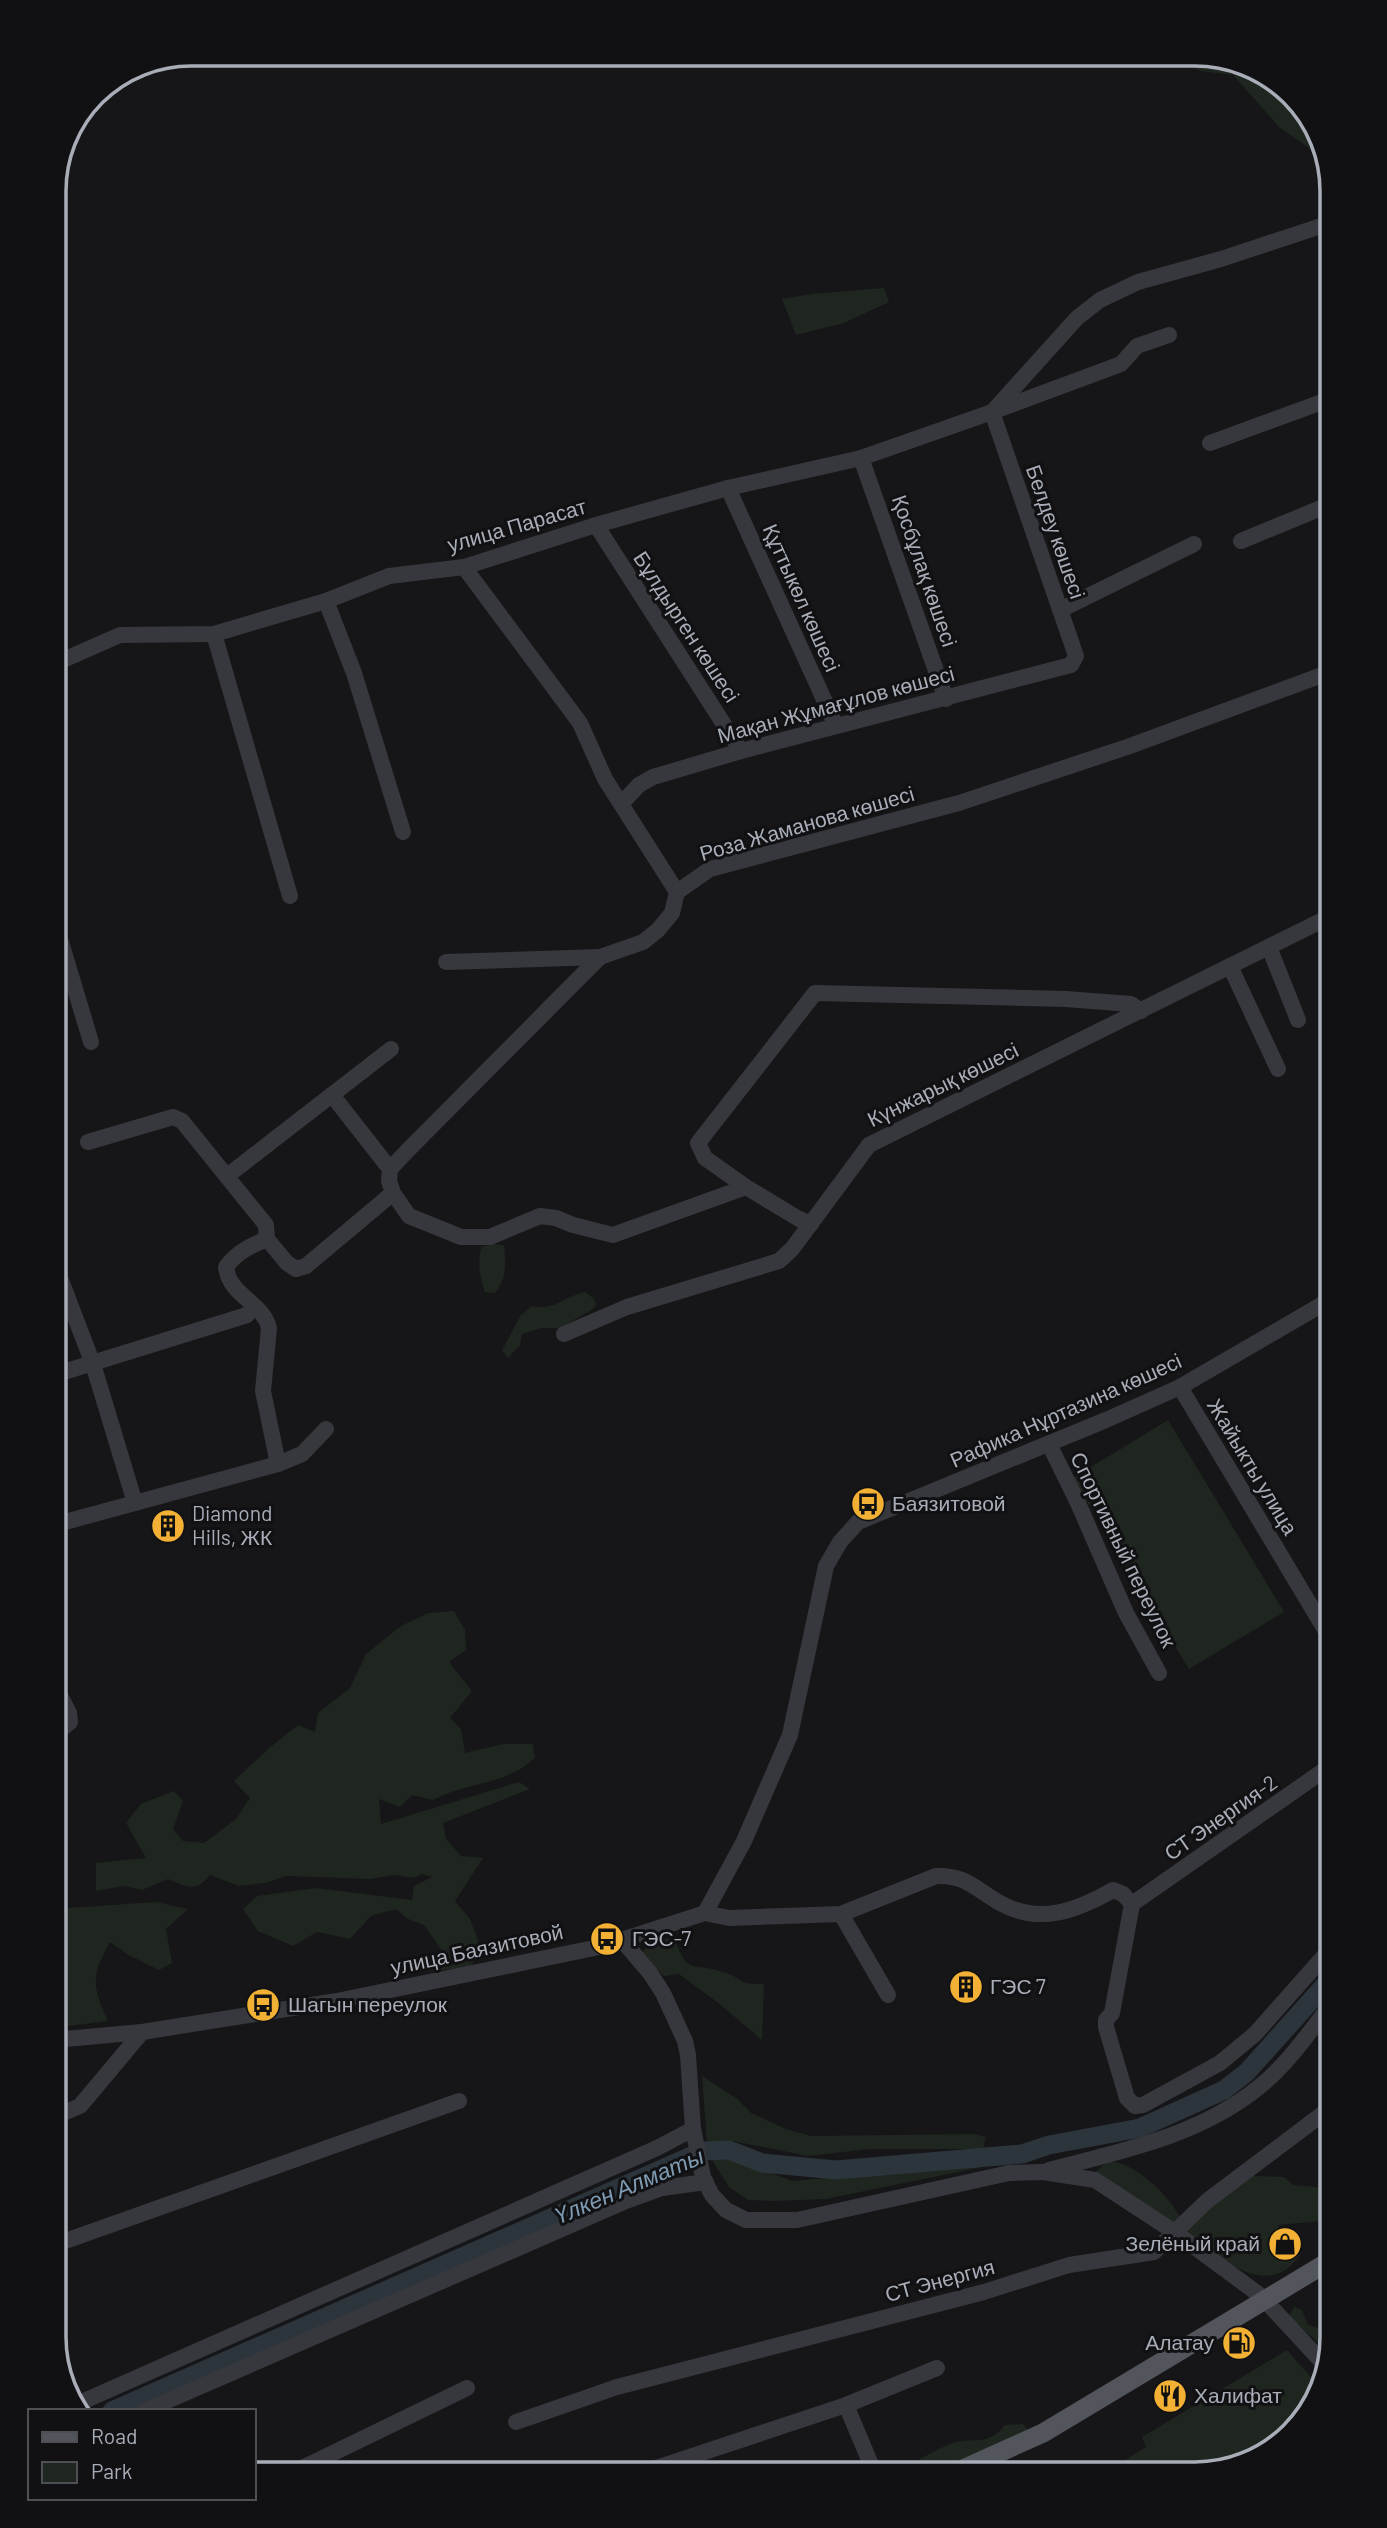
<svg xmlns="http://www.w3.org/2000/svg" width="1387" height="2528" font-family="Barlow,sans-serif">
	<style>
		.green { fill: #1e261f }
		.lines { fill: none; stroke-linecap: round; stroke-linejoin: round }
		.river { stroke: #2c353c; stroke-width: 19 }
		.minor { stroke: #37383d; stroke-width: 16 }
		.major { stroke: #53555c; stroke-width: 19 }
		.labels { text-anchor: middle; stroke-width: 6; stroke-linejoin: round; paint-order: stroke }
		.street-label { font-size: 21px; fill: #a8adb8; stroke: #111113 }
		.poi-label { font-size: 21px; fill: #a8adb8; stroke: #111113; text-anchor: start }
		.water-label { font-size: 23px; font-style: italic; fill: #7f9bb3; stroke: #111113 }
		.rim { fill: none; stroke: #a8adb8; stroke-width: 3.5 }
	</style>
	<rect width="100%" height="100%" fill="#161618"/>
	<g class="green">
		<polygon points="1169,55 1205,55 1269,77 1322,139 1324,147 1319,155 1279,127 1233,75 1201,71 1171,59"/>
		<polygon points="884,288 889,302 844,323 796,335 782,299 812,294"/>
		<path d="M492,1244L504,1245C506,1265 507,1277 495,1293L485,1292C479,1277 478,1262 481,1247Z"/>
		<path d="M585,1292L593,1298L596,1304L593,1309L560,1328H541L522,1334L520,1345L508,1358L502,1350L521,1315L532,1306C555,1311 565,1296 585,1292Z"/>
		<polygon points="1168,1420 1284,1612 1189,1669 1073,1478"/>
		<path d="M454,1611L465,1630L466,1650L449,1662L472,1691L450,1718L461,1729L465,1753L503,1744H533L535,1758C506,1785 467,1782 433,1800L412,1795L400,1807L379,1799L381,1824L519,1782L530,1789L443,1823L446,1839L461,1856L483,1858L455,1901L470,1919L481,1948L470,1968L417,1972L443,1952L424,1925L408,1919L396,1909L371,1916L350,1939L317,1932L293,1946L258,1931L243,1909L257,1896L316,1888L412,1900L414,1886L432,1877L422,1874L414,1878L394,1875L370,1879L287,1876L265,1883L239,1886L210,1875C195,1893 187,1887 168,1879L142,1890L124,1886L96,1891V1863L146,1858L126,1823L141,1804L174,1791L183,1801L173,1829L183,1841L204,1843L236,1819L250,1798L234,1781L268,1749L298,1725L315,1732L318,1713L350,1688L366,1654L401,1626L428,1613Z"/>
		<path d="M156,1902L188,1909L166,1929L172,1963L159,1970L127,1954L110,1942C91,1975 92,1987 108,2021L54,2028V1909Z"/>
		<path d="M674,1937C688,1977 691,1961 723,1972C744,1978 736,1985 764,1984L762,2040L721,2005L679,1974L664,1976L640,1956L649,1943Z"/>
		<polygon points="702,2076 736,2098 751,2113 786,2129 811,2136 974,2134 986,2137 983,2149 870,2149 808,2156 733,2141 707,2143"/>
		<polygon points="710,2157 742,2162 792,2181 1002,2163 826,2199 774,2201 748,2200 729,2187"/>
		<path d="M1108,2161C1134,2161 1169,2196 1180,2217L1172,2226L1093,2174Z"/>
		<path d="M1253,2176L1284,2177L1293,2185L1326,2188L1333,2203V2220L1278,2225L1291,2256L1301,2254C1266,2305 1217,2254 1183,2229Z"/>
		<path d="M1294,2307L1302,2310L1308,2325L1318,2328L1331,2341L1327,2355C1319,2339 1301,2330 1289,2316Z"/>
		<polygon points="1287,2350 1318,2385 1309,2413 1248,2463 1195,2474 1103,2474 1146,2447 1142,2437"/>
		<path d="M1023,2424L1030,2432L937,2474H917L911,2464C925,2457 938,2448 953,2443C973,2436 987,2448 1005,2425Z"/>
	</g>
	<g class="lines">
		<polyline class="river" points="112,2411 703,2151 729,2150 762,2163 836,2170 1022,2154 1049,2145 1140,2128 1224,2090 1247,2072 1333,1976"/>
		<g class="minor">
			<polyline points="994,410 1077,318 1100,300 1138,282 1221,259 1333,222"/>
			<polyline points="1210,443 1333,398"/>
			<polyline points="861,458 946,699"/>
			<polyline points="728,488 836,726"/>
			<polyline points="596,525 741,751"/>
			<polyline points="1241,541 1333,503"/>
			<polyline points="464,567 580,723 605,779 677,892"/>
			<polyline points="326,601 354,673 403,832"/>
			<polyline points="1060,610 1194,544"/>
			<polyline points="214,634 290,896"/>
			<polyline points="54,664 120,635 214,634 326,601 389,576 464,567 596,525 728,488 861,458 992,412 1121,364 1137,346 1169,335"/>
			<polyline points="621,804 639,785 653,777 741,751 1071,665 1076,656 992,412"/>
			<polyline points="54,919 91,1042"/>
			<polyline points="1269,947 1298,1020"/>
			<polyline points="446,962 600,957"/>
			<polyline points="1230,966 1278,1069"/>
			<polyline points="332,1095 390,1169"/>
			<polyline points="88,1142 173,1117 182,1121 266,1225 267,1239"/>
			<polyline points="227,1176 391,1049"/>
			<polyline points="746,1187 613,1235 573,1225 556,1218 540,1216 490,1237 461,1237 409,1216 393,1193 389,1181 390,1169 412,1146 600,957 643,942 658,930 672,913 677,892 710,869 959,803 1130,746 1333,671"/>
			<polyline points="811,1224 799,1219 746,1187 705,1158 698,1143 815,993 1066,999 1131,1004 1141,1011"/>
			<polyline points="54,1262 93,1364 135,1503"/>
			<polyline points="564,1334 627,1307 779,1261 792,1249 869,1145 1333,915"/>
			<polyline points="54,1375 247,1315 254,1307"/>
			<polyline points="1180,1387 1330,1638 1333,1636"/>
			<polyline points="1049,1444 1078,1503 1126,1613 1159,1673"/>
			<polyline points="278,1464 302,1454 326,1429"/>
			<path d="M54,1525L278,1464L263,1391L269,1328C263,1302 229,1296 226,1267C237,1252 250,1246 267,1239L287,1263L296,1269L306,1266L393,1193"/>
			<polyline points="54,1735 70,1722 69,1713 54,1684"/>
			<polyline points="1132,1904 1333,1764"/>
			<path d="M705,1913L729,1918L841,1914L936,1876C967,1875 975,1889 1000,1903C1039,1925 1076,1911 1113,1890L1123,1894L1132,1904L1112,2013L1106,2020V2027L1127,2098L1135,2106L1143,2105L1220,2063L1255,2034L1333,1946"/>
			<polyline points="841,1914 888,1995"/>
			<polyline points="622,1940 650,1973 663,1993 685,2041 688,2055 693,2129 703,2177 712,2195 726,2210 746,2220 797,2220 1009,2173 1043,2172 1095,2180 1173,2231 1261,2296 1324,2364"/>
			<polyline points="54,2040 142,2032 337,2001 599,1947 705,1913 744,1841 790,1735 826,1566 840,1542 858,1522 1106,1420 1180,1387 1333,1298"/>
			<polyline points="54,2117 80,2106 142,2032"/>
			<path d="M1049,2170C1121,2151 1199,2136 1259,2087C1288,2064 1310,2031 1333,2002"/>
			<polyline points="54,2245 459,2101"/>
			<polyline points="77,2404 657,2148 693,2129"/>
			<polyline points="846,2405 875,2474"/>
			<polyline points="144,2411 626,2201 662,2188 706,2182"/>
			<polyline points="516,2422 617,2387 984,2292 1069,2265 1154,2252 1207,2201 1333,2106"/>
			<polyline points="290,2474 467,2388"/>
			<polyline points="638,2474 846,2405 937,2368"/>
		</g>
		<polyline class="major" points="952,2474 1043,2433 1333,2259"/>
	</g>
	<defs>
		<g id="bus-disc" transform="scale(1.75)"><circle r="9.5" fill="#f2b134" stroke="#111113"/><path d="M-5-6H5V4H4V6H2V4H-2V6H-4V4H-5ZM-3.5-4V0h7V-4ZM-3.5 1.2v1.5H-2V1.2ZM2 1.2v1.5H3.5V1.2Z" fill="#111"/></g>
		<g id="building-disc" transform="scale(1.75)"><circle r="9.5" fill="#f2b134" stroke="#111113"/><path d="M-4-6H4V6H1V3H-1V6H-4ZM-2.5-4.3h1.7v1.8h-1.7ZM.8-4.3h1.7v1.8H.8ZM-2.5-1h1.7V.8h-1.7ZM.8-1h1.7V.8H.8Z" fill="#111"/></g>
		<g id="shop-disc" transform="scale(1.75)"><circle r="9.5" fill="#f2b134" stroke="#111113"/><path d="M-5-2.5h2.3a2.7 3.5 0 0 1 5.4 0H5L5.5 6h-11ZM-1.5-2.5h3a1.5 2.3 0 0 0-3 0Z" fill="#111"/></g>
		<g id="fuel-disc" transform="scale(1.75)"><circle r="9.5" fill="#f2b134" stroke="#111113"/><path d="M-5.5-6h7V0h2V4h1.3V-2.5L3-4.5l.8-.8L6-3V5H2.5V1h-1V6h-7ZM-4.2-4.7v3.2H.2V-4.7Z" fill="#111"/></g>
		<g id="restaurant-disc" transform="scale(1.75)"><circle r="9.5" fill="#f2b134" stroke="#111113"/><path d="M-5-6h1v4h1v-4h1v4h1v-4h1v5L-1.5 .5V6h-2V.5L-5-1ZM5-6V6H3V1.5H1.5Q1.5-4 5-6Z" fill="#111"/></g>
	</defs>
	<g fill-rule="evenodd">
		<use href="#bus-disc" x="868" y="1504"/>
		<use href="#building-disc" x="168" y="1526"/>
		<use href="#bus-disc" x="607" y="1939"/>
		<use href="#building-disc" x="966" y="1987"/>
		<use href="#bus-disc" x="263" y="2005"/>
		<use href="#shop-disc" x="1285" y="2244"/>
		<use href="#fuel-disc" x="1239" y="2343"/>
		<use href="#restaurant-disc" x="1170" y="2396"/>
	</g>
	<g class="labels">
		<g class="street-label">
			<text transform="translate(517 526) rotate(-16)" y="7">улица Парасат</text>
			<text transform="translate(1055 532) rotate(71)" y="7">Белдеу көшесі</text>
			<text transform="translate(924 571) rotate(71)" y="7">Қосбұлақ көшесі</text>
			<text transform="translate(801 598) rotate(66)" y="7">Құттыкөл көшесі</text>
			<text transform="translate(686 627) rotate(57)" y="7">Бұлдырген көшесі</text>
			<text transform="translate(836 705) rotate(-15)" y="7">Мақан Жұмағұлов көшесі</text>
			<text transform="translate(807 824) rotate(-16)" y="7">Роза Жаманова көшесі</text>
			<text transform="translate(943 1085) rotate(-26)" y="7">Күнжарық көшесі</text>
			<text transform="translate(1066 1411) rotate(-24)" y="7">Рафика Нұртазина көшесі</text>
			<text transform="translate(1252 1467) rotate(59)" y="7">Жайыкты улица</text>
			<text transform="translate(1123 1550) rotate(64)" y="7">Спортивный переулок</text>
			<text transform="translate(1221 1818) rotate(-35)" y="7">СТ Энергия-2</text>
			<text transform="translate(477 1950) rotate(-12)" y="7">улица Баязитовой</text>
			<text transform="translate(940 2281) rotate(-15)" y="7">СТ Энергия</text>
		</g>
		<g class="poi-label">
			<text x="892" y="1511">Баязитовой</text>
			<text x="192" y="1521">Diamond<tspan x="192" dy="24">Hills, ЖК</tspan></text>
			<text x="632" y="1946">ГЭС-7</text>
			<text x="990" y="1994">ГЭС 7</text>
			<text x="288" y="2012">Шагын переулок</text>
			<text x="1260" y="2251" text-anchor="end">Зелёный край</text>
			<text x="1214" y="2350" text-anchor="end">Алатау</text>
			<text x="1194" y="2403">Халифат</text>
		</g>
		<g class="water-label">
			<text transform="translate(629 2186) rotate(-23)" y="8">Үлкен Алматы</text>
		</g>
	</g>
	<path d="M0 0H1387V2528H0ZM191 66H1195A125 125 0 0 1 1320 191V2337A125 125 0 0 1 1195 2462H191A125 125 0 0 1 66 2337V191A125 125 0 0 1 191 66Z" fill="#111113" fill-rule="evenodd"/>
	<path class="rim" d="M191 66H1195A125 125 0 0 1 1320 191V2337A125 125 0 0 1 1195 2462H191A125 125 0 0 1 66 2337V191A125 125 0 0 1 191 66Z"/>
	<rect x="28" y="2409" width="228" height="91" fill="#111113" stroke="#4d4f55" stroke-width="2"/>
	<rect x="42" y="2432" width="35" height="10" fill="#53555c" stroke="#4d4f55" stroke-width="2"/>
	<text x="91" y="2444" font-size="21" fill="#a8adb8">Road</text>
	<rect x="42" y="2462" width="35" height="21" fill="#1e261f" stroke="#4d4f55" stroke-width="2"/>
	<text x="91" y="2479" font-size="21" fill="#a8adb8">Park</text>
</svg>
